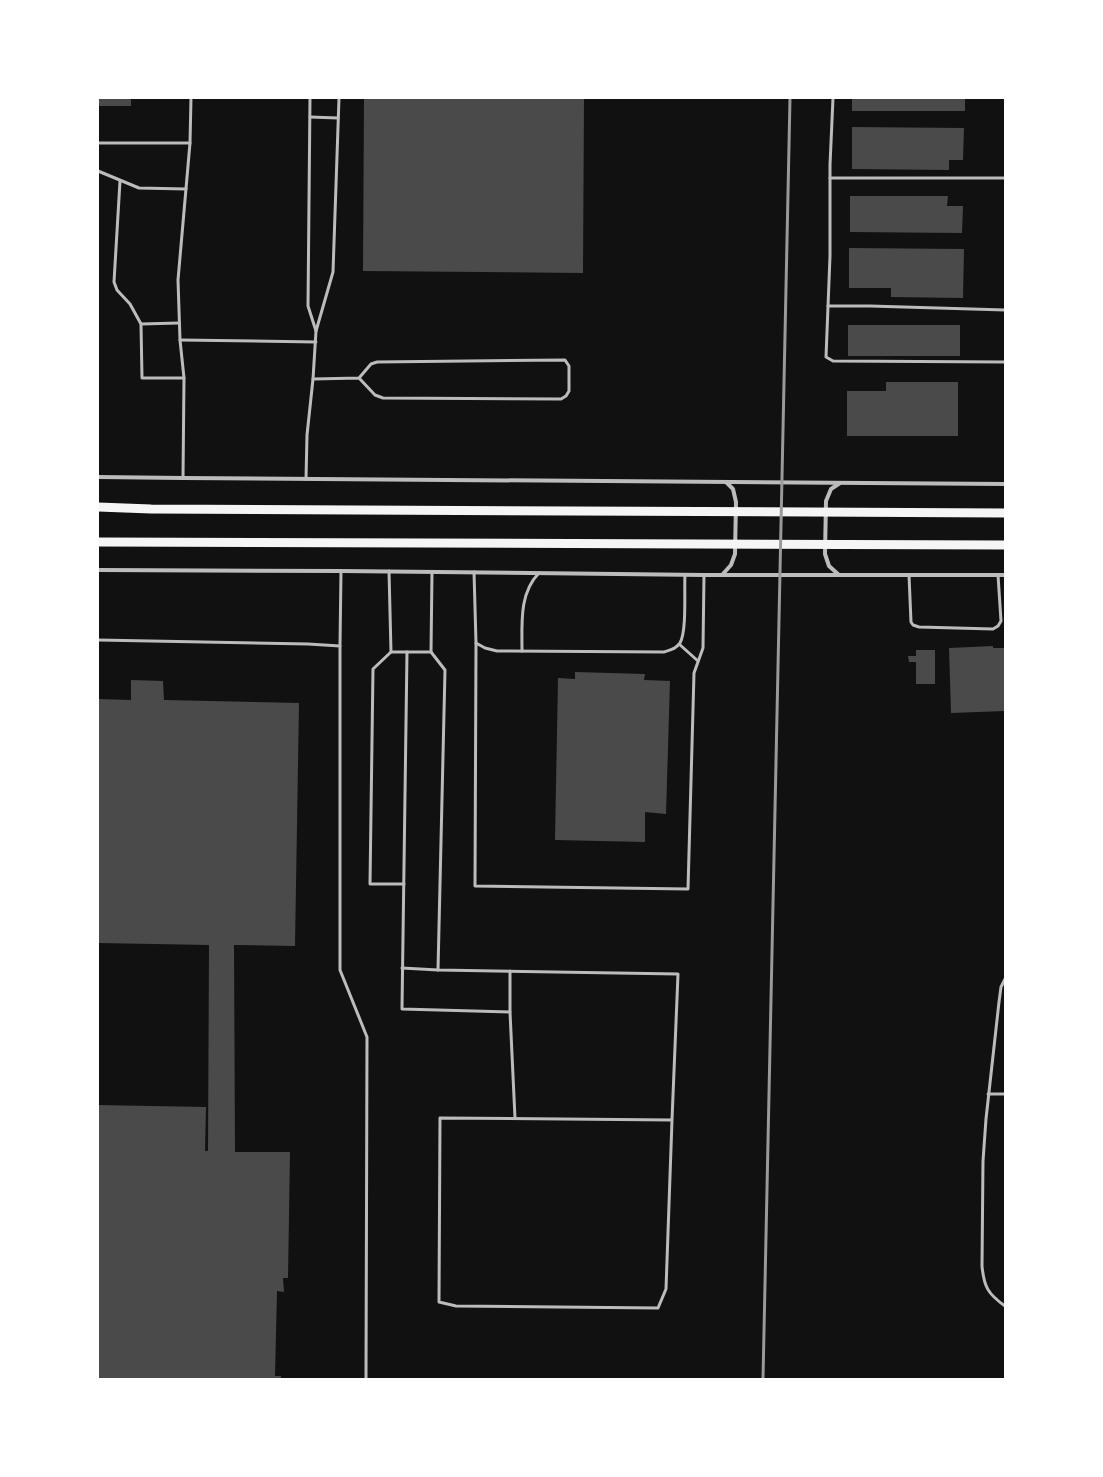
<svg xmlns="http://www.w3.org/2000/svg" width="1103" height="1477" font-family="Quicksand,sans-serif">
	<style>
		.building { fill: #4a4a4a }
		.lines { fill: none; stroke-linecap: round; stroke-linejoin: round }
		.service { stroke: #bcbcbc; stroke-width: 3 }
		.minor { stroke: #bcbcbc; stroke-width: 4 }
		.primary { stroke: #f5f5f5; stroke-width: 9 }
		.rail { stroke: #9a9a9a; stroke-width: 3 }
	</style>
	<rect width="100%" height="100%" fill="#111"/>
	<g class="building">
		<rect x="98" y="98" width="33" height="8"/>
		<polygon points="364,98 584,98 583,273 363,271"/>
		<rect x="852" y="98" width="113" height="13"/>
		<polygon points="852,127 964,128 963,160 949,160 949,170 852,169"/>
		<polygon points="850,196 948,196 947,206 963,206 962,233 850,232"/>
		<polygon points="849,248 964,249 963,298 891,297 891,288 849,288"/>
		<rect x="848" y="325" width="112" height="31"/>
		<polygon points="886,382 958,382 958,436 847,436 847,391 886,391"/>
		<polygon points="993,646 993,648 1005,648 1005,711 951,713 949,648"/>
		<polygon points="916,650 935,650 935,684 916,684 916,662 909,662 908,656 916,656"/>
		<polygon points="575,672 645,674 644,680 670,681 666,814 645,812 645,842 555,840 558,678 575,679"/>
		<polygon points="131,680 163,681 164,700 299,703 295,946 234,945 235,1152 290,1152 288,1278 283,1278 284,1292 277,1291 275,1376 281,1376 281,1379 98,1379 98,1105 206,1107 205,1151 208,1151 209,945 98,943 98,699 131,700"/>
	</g>
	<g class="lines">
		<g class="service">
			<polyline points="310,98 308,306 316,331"/>
			<polyline points="833,98 830,165 830,256 826,357 833,361 1005,362"/>
			<polyline points="310,117 338,118"/>
			<polyline points="98,143 190,143"/>
			<polyline points="98,171 139,188 186,189"/>
			<polyline points="830,178 1005,178"/>
			<polyline points="120,181 114,282 117,290 130,304 141,324 142,378 184,378"/>
			<polyline points="828,306 870,306 1005,310"/>
			<polyline points="141,324 179,323"/>
			<polyline points="180,340 316,342"/>
			<polyline points="313,379 359,378 375,395 383,398 561,399 566,396 569,391 569,366 565,360 377,362 371,364 359,378"/>
			<polyline points="183,478 184,378 180,340 178,280 190,143 191,98"/>
			<polyline points="306,479 307,435 313,379 316,331 333,272 339,98"/>
			<polyline points="341,571 340,646 340,970 367,1037 366,1379"/>
			<polyline points="389,571 391,652 431,652 432,572"/>
			<path d="M474,572L476,643L485,648L497,651L664,652C670,650 676,649 680,643C687,631 684,590 685,575"/>
			<polyline points="909,575 911,622 913,625 919,627 993,629 998,626 1001,621 998,575"/>
			<polyline points="98,640 308,644 340,646"/>
			<polyline points="476,643 475,886 688,889 694,673 703,648 704,575"/>
			<polyline points="679,644 698,661"/>
			<path d="M522,651C522,624 519,593 539,573"/>
			<polyline points="391,652 373,669 370,884 404,884"/>
			<polyline points="407,652 402,1009 510,1012"/>
			<polyline points="431,652 445,670 438,970 678,974 672,1120 666,1289 658,1308 456,1306 439,1302 440,1118 672,1120"/>
			<polyline points="402,968 438,970"/>
			<polyline points="510,971 510,1012 515,1118"/>
			<path d="M1005,979L1001,987L999,1002L986,1119L983,1161L982,1266C984,1287 988,1294 1005,1306"/>
			<polyline points="988,1094 1005,1094"/>
		</g>
		<g class="minor">
			<polyline points="98,477 183,478 1005,484"/>
			<polyline points="98,570 341,571 704,575 1005,575"/>
			<polyline points="722,575 731,565 735,554 736,502 733,489 726,482"/>
			<polyline points="839,575 829,566 825,554 826,501 831,489 840,483"/>
		</g>
		<g class="primary">
			<polyline points="98,507 151,509 1005,513"/>
			<polyline points="98,542 1005,545"/>
		</g>
		<polyline class="rail" points="763,1379 790,98"/>
	</g>
	<rect width="1103" height="1477" fill="none" stroke="#ffffff" stroke-width="198"/>
</svg>
